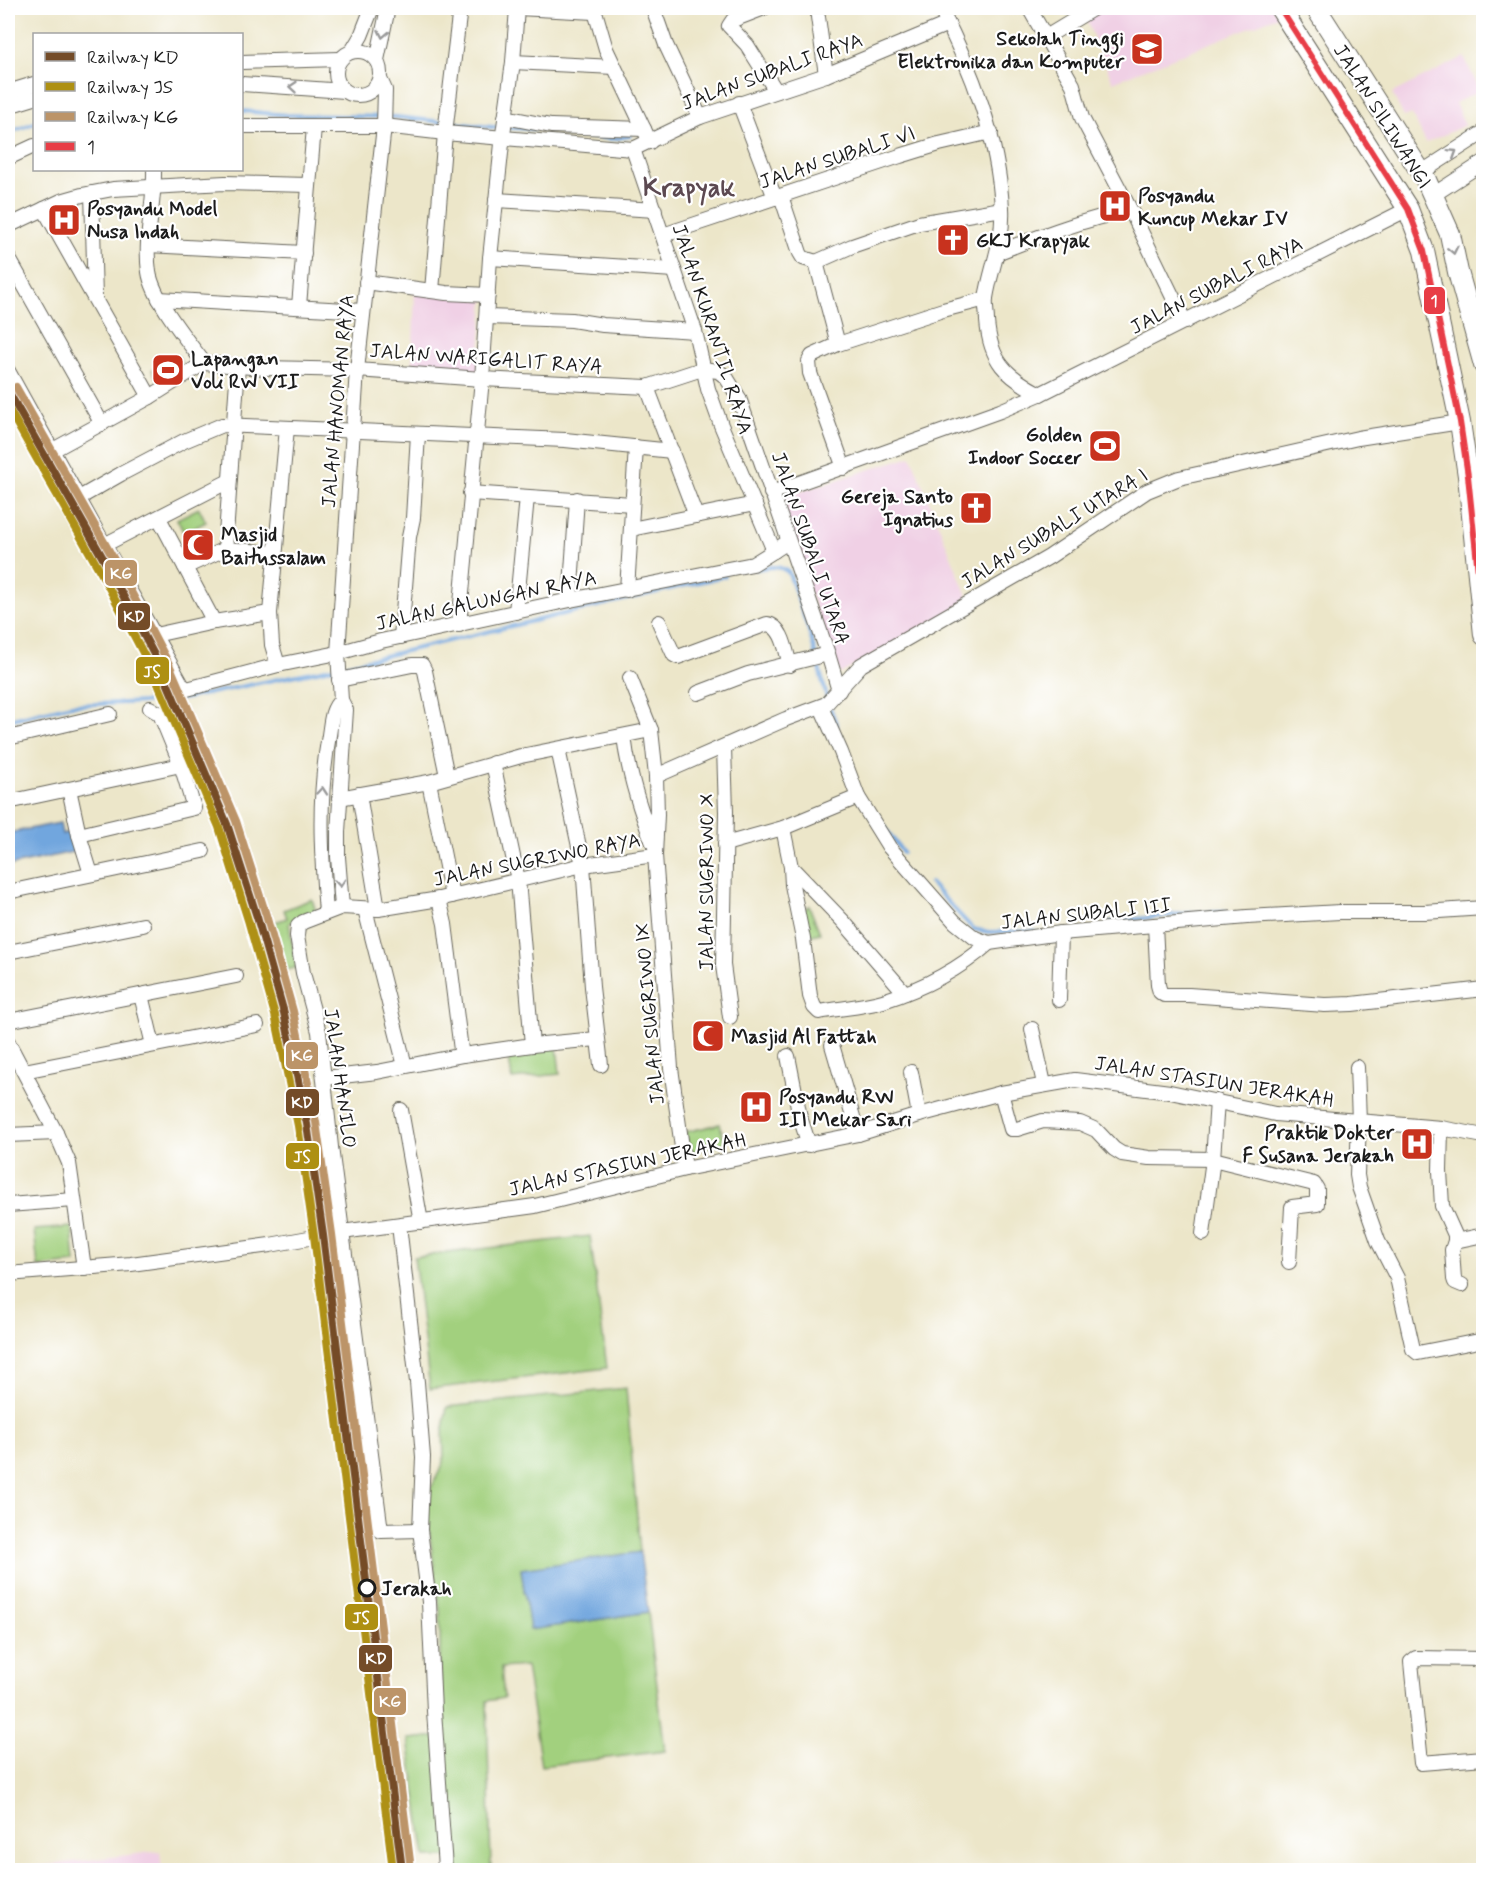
<svg xmlns="http://www.w3.org/2000/svg" width="1491" height="1878" font-family="Mynerve,sans-serif">
	<style>
		.built { fill: #f0d0e5 }
		.green { fill: #a2d07e; stroke: #5f764d; stroke-width: 1.5 }
		.water { fill: #71a6de; stroke: #46617d; stroke-width: 1.5 }
		.lines { fill: none; stroke-linecap: round; stroke-linejoin: round }
		.stream { stroke: #71a6de; stroke-width: 4 }
		.minor-casing { stroke: #656359; stroke-width: 16 }
		.highway-casing { stroke: #656359; stroke-width: 22 }
		.minor { stroke: #fff; stroke-width: 14 }
		.highway { stroke: #fff; stroke-width: 20 }
		.bus-1-casing { stroke: #fff; stroke-width: 10 }
		.bus-1 { stroke: #e83d46; stroke-width: 6 }
		.rail-1-casing { stroke: #fff; stroke-width: 12 }
		.rail-2-casing { stroke: #fff; stroke-width: 12 }
		.rail-3-casing { stroke: #fff; stroke-width: 12 }
		.rail-1 { stroke: #744c28; stroke-width: 8 }
		.rail-2 { stroke: #ae9012; stroke-width: 8 }
		.rail-3 { stroke: #bc9468; stroke-width: 8 }
		.oneway { stroke: #999 }
		.stop-dot { fill: #fff; stroke: #1c1c1c; stroke-width: 3 }
		.labels { text-anchor: middle; stroke-width: 4.5; stroke-linejoin: round; paint-order: stroke }
		.poi-label { font-size: 20px; font-weight: bold; fill: #1c1c1c; stroke: #fff; text-anchor: start }
		.street-label { font-size: 20px; fill: #1c1c1c; stroke: #fff }
		.stop-label { font-size: 20px; font-weight: bold; fill: #1c1c1c; stroke: #fff; text-anchor: start }
		.district-label { font-size: 26px; font-weight: bold; fill: #5c4951; stroke: #fff }
		.line-badge { stroke: #fff; stroke-width: 2 }
		.badge-label { font-size: 16px; text-anchor: middle; font-weight: bold; fill: #fff }
	</style>
	<rect width="100%" height="100%" fill="#fff"/>
	<filter id="ink" filterUnits="userSpaceOnUse"><feTurbulence type="fractalNoise" baseFrequency=".0167" numOctaves="2"/><feDisplacementMap in="SourceGraphic" scale="12" xChannelSelector="R" yChannelSelector="G"/><feConvolveMatrix kernelMatrix="1 2 1 2 8 2 1 2 1" color-interpolation-filters="sRGB"/></filter>
	<filter id="wash" filterUnits="userSpaceOnUse"><feTurbulence type="fractalNoise" baseFrequency=".008" numOctaves="4" result="noise"/><feDisplacementMap in="SourceGraphic" scale="24" xChannelSelector="R" yChannelSelector="G"/><feGaussianBlur stdDeviation="1.35" result="paint"/><feColorMatrix in="noise" values="0 0 0 0 0 0 0 0 0 0 0 0 0 0 0 0 0 1.4 0 .05"/><feComposite in="paint" operator="in"/></filter>
	<g filter="url(#wash)">
		<rect width="100%" height="100%" fill="#ece6c9"/>
		<g class="built">
			<polygon points="1097,8 1273,8 1278,16 1113,82 1084,15"/>
			<polygon points="1464,57 1480,91 1455,103 1465,125 1426,143 1412,114 1404,117 1392,93"/>
			<polygon points="415,289 484,299 478,374 412,369"/>
			<polygon points="911,456 969,601 840,674 775,500"/>
			<polygon points="160,1851 162,1870 8,1870"/>
		</g>
		<g class="green">
			<polygon points="178,356 185,369 160,383 152,370"/>
			<polygon points="199,508 206,522 184,533 177,519"/>
			<polygon points="312,899 316,912 289,923 296,968 281,971 267,925 287,918 284,910"/>
			<polygon points="809,906 820,933 805,937 801,912"/>
			<polygon points="557,1047 560,1074 512,1079 508,1052"/>
			<polygon points="720,1124 725,1144 690,1152 685,1132"/>
			<polygon points="72,1227 75,1263 38,1267 34,1230"/>
			<polygon points="590,1236 607,1368 430,1389 414,1257"/>
			<polygon points="626,1388 640,1552 521,1570 530,1630 648,1612 665,1751 541,1766 526,1666 501,1668 504,1698 487,1701 491,1870 451,1870 453,1857 425,1857 408,1739 440,1736 440,1611 425,1500 444,1462 443,1428 447,1407"/>
		</g>
		<g class="water">
			<polygon points="60,823 62,834 73,831 77,851 8,866 8,833"/>
			<polygon points="640,1552 648,1612 530,1630 521,1569"/>
		</g>
		<g class="lines">
			<g class="stream">
				<polyline points="242,111 287,115 396,117 492,127 534,129"/>
				<polyline points="8,133 34,123"/>
				<polyline points="562,133 612,139 630,136"/>
				<path d="M756,569C767,567 780,564 789,573L810,634L827,698"/>
				<polyline points="177,700 346,665 725,576"/>
				<polyline points="829,705 837,726"/>
				<polyline points="8,720 71,705 148,702"/>
				<polyline points="883,825 903,853"/>
				<polyline points="930,883 973,929 989,932 1034,931"/>
				<polyline points="1110,922 1190,913 1225,912"/>
			</g>
		</g>
	</g>
	<g filter="url(#ink)">
		<g class="lines">
			<g class="minor-casing">
				<g id="minor">
					<polyline points="518,8 594,12"/>
					<polyline points="594,8 606,49 650,142"/>
					<polyline points="653,8 666,45 700,117"/>
					<polyline points="764,8 733,20 729,26 747,45 776,91"/>
					<path d="M940,8C972,70 998,137 1002,208C1004,241 991,267 986,298C985,305 987,314 987,321C990,361 1006,376 1040,394L1408,209"/>
					<polyline points="1029,8 1073,85 1082,118 1132,213 1185,322"/>
					<polyline points="818,17 826,75"/>
					<polyline points="1046,37 1094,8"/>
					<circle cx="358" cy="73" r="22"/>
					<polyline points="352,51 361,36 372,8"/>
					<polyline points="377,60 388,8"/>
					<polyline points="242,62 340,59"/>
					<polyline points="513,62 614,67"/>
					<polyline points="242,84 345,91"/>
					<polyline points="8,92 34,84"/>
					<polyline points="739,103 775,198"/>
					<polyline points="8,106 34,98"/>
					<polyline points="505,117 551,126 644,129"/>
					<polyline points="242,126 384,126 445,133 633,149 700,117 826,75 948,24"/>
					<polyline points="633,149 695,331 708,389 721,425 774,551"/>
					<polyline points="8,158 34,146"/>
					<path d="M154,170C155,203 144,238 149,272C153,299 187,340 204,363L264,368L357,370L482,379L647,387L702,369L718,371L726,377L739,398L828,654L839,691"/>
					<polyline points="1422,172 1484,132"/>
					<polyline points="92,193 95,298"/>
					<polyline points="1433,195 1484,162"/>
					<polyline points="781,196 800,253 803,258 816,262"/>
					<polyline points="496,200 655,210"/>
					<polyline points="44,209 150,397"/>
					<polyline points="8,226 61,201 82,195 113,189 225,183 309,185"/>
					<polyline points="663,235 900,156 939,144 991,132"/>
					<polyline points="148,245 304,253"/>
					<path d="M999,252C1025,242 1109,209 1132,213"/>
					<polyline points="8,257 102,424"/>
					<polyline points="490,258 674,270"/>
					<polyline points="816,262 852,246 919,223 1002,209"/>
					<polyline points="816,262 838,344"/>
					<polyline points="366,282 446,293 488,295"/>
					<polyline points="432,291 445,133 460,8"/>
					<polyline points="159,299 363,311"/>
					<polyline points="299,306 314,127"/>
					<polyline points="487,317 572,320 603,325 695,331"/>
					<polyline points="8,371 182,685 187,689 278,665 338,653 381,641 570,600 753,564 788,542"/>
					<polyline points="647,387 696,516"/>
					<polyline points="53,450 150,397 204,363"/>
					<polyline points="844,468 810,373 809,361 812,356 838,344 943,310 986,299"/>
					<polyline points="470,493 632,504"/>
					<polyline points="771,493 1000,411 1040,394"/>
					<polyline points="79,498 121,474 184,441 222,425 565,440 672,451"/>
					<polyline points="159,518 214,622"/>
					<polyline points="631,529 755,504"/>
					<polyline points="104,545 229,481"/>
					<polyline points="225,549 238,366"/>
					<polyline points="185,567 225,549 275,553"/>
					<polyline points="627,590 636,447"/>
					<polyline points="570,600 577,499"/>
					<polyline points="516,612 527,497"/>
					<path d="M659,622L674,655L678,657L767,624C783,626 786,652 790,665"/>
					<polyline points="459,625 482,379 490,258 503,134 513,62 517,8"/>
					<polyline points="155,635 214,622 270,613"/>
					<polyline points="401,637 409,537 413,518 418,434"/>
					<polyline points="278,665 272,645 270,613 287,428"/>
					<polyline points="630,678 651,730 656,776"/>
					<polyline points="339,680 412,665 422,665 425,671 447,776"/>
					<polyline points="698,693 748,674 828,654"/>
					<polyline points="821,707 841,752 858,797 889,847 955,922 975,938 989,943 1061,933 1247,917 1340,912 1424,912 1484,908"/>
					<path d="M624,736C628,772 640,810 653,843"/>
					<polyline points="8,738 110,714"/>
					<polyline points="724,747 726,812 723,965 730,1017"/>
					<polyline points="558,749 583,865 592,987 601,1065"/>
					<polyline points="493,763 518,880 532,1045"/>
					<polyline points="429,782 452,896"/>
					<polyline points="69,789 79,835"/>
					<polyline points="359,794 378,909"/>
					<polyline points="339,798 429,782 521,756 651,730"/>
					<polyline points="8,802 181,765"/>
					<polyline points="783,828 791,867 842,920 905,993"/>
					<polyline points="725,844 783,828 858,797"/>
					<path d="M791,867L792,885L803,939L810,996L814,1007L819,1012C840,1008 863,1007 883,1001C921,989 960,969 989,943"/>
					<polyline points="91,874 79,835 194,808 181,765 160,714 150,708"/>
					<polyline points="8,892 203,851"/>
					<polyline points="439,899 445,924 461,1050"/>
					<polyline points="342,907 338,857 338,832 346,710 341,700 338,653 357,370 384,126 385,90 380,79"/>
					<polyline points="365,909 405,1066"/>
					<path d="M326,912C321,850 318,797 329,735C331,723 331,709 341,700"/>
					<polyline points="1155,925 1158,985 1160,992 1164,995 1189,995 1325,1005 1352,1004 1484,989"/>
					<polyline points="8,952 143,925"/>
					<polyline points="141,995 153,1045"/>
					<polyline points="1059,1000 1061,933"/>
					<polyline points="8,1021 236,976"/>
					<polyline points="1032,1029 1044,1084"/>
					<polyline points="8,1042 56,1133 69,1163 84,1268"/>
					<polyline points="832,1045 858,1134"/>
					<polyline points="788,1056 800,1117 809,1145"/>
					<polyline points="1357,1067 1359,1121 1357,1175 1359,1187 1378,1241 1397,1278 1413,1349 1418,1353 1484,1340"/>
					<polyline points="24,1071 257,1025"/>
					<polyline points="911,1072 919,1115"/>
					<polyline points="325,1078 377,1072 463,1055 532,1045 597,1039"/>
					<polyline points="1001,1093 1011,1129 1017,1129 1043,1121 1080,1123 1096,1130 1114,1149 1122,1154 1149,1158 1213,1159 1314,1184 1317,1189 1317,1204 1292,1207 1289,1262"/>
					<polyline points="401,1110 421,1222"/>
					<polyline points="1441,1128 1440,1171 1442,1206 1455,1235 1455,1241 1452,1250 1454,1279 1455,1282 1462,1285"/>
					<polyline points="8,1135 56,1133"/>
					<polyline points="685,1169 671,1068 655,855 657,815 656,776 786,719 826,704 861,665 1049,557 1147,491 1179,478 1225,468 1358,438 1460,422"/>
					<polyline points="8,1205 74,1200"/>
					<polyline points="399,1225 417,1382 423,1457 420,1530 429,1602 434,1711 445,1868"/>
					<polyline points="1203,1234 1213,1159 1217,1101"/>
					<polyline points="1455,1241 1484,1235"/>
					<polyline points="8,1274 131,1264 270,1245 342,1232 535,1206 685,1169 858,1134 919,1115 1001,1093 1075,1080 1170,1092 1275,1114 1441,1128 1484,1136"/>
					<polyline points="420,1530 381,1531 331,1147 319,1032 303,973 297,936 298,926 303,922 342,907 378,909 439,899 583,865 655,855"/>
					<polyline points="1484,1659 1416,1658 1411,1662 1421,1763 1484,1758"/>
				</g>
			</g>
			<g class="highway-casing">
				<g id="highway">
					<polyline points="1280,8 1408,209 1424,251 1460,422 1468,476 1484,635"/>
					<polyline points="1316,8 1426,180 1450,234 1458,272 1484,365"/>
				</g>
			</g>
			<use href="#minor" class="minor"/>
			<use href="#highway" class="highway"/>
			<g class="bus-1-casing">
				<polyline id="bus-1" points="1280,8 1408,209 1424,251 1460,422 1468,476 1484,630"/>
			</g>
			<use href="#bus-1" class="bus-1"/>
			<g class="rail-1-casing">
				<polyline id="rail-1" points="8,391 108,567 161,668 227,824 257,917 284,1013 307,1124 323,1235 402,1870"/>
			</g>
			<g class="rail-2-casing">
				<polyline id="rail-2" points="8,408 100,571 153,672 219,827 248,920 275,1015 298,1126 314,1236 393,1870"/>
			</g>
			<g class="rail-3-casing">
				<polyline id="rail-3" points="16,387 116,563 169,664 236,821 266,915 293,1011 316,1122 332,1234 411,1869"/>
			</g>
			<use href="#rail-1" class="rail-1"/>
			<use href="#rail-2" class="rail-2"/>
			<use href="#rail-3" class="rail-3"/>
		</g>
		<defs><path id="oneway-chevron" d="M-2-3.5L2.5 0L-2 3.5" fill="none" stroke-width="1.6" stroke-linecap="round" stroke-linejoin="round" transform="scale(1.5)"/></defs>
		<g class="oneway">
			<use href="#oneway-chevron" transform="translate(383 34) rotate(101)"/>
			<use href="#oneway-chevron" transform="translate(293 87) rotate(-175)"/>
			<use href="#oneway-chevron" transform="translate(1453 153) rotate(-32)"/>
			<use href="#oneway-chevron" transform="translate(1453 250) rotate(78)"/>
			<use href="#oneway-chevron" transform="translate(322 791) rotate(-85)"/>
			<use href="#oneway-chevron" transform="translate(340 883) rotate(85)"/>
		</g>
	</g>
	<defs>
		<g id="university-square" transform="scale(1.725)"><rect x="-9" y="-9" width="18" height="18" rx="4" fill="#c8321e" stroke="#fff"/><path d="M0-5L7-2L0 1L-7-2ZM-4 1L0 2.5L4 1V4Q0 6-4 4Z" fill="#fff"/></g>
		<g id="hospital-square" transform="scale(1.725)"><rect x="-9" y="-9" width="18" height="18" rx="4" fill="#c8321e" stroke="#fff"/><path d="M-5-5h3v3.5h4V-5h3V5h-3V1.5h-4V5h-3Z" fill="#fff"/></g>
		<g id="church-square" transform="scale(1.725)"><rect x="-9" y="-9" width="18" height="18" rx="4" fill="#c8321e" stroke="#fff"/><path d="M-1.2-6h2.4v3.5h3.3v2.4h-3.3V6h-2.4V-.1h-3.3v-2.4h3.3Z" fill="#fff"/></g>
		<g id="stadium-square" transform="scale(1.725)"><rect x="-9" y="-9" width="18" height="18" rx="4" fill="#c8321e" stroke="#fff"/><path d="M0-5a6.5 5 0 1 0 0 10a6.5 5 0 1 0 0-10ZM-3.5-1.8h7v3.6h-7Z" fill="#fff"/></g>
		<g id="mosque-square" transform="scale(1.725)"><rect x="-9" y="-9" width="18" height="18" rx="4" fill="#c8321e" stroke="#fff"/><path d="M3.5-4.9A6 6 0 1 0 3.5 4.9A5 5 0 1 1 3.5-4.9Z" fill="#fff"/></g>
	</defs>
	<g fill-rule="evenodd">
		<use href="#university-square" x="1147" y="49"/>
		<use href="#hospital-square" x="1115" y="206"/>
		<use href="#hospital-square" x="64" y="220"/>
		<use href="#church-square" x="953" y="240"/>
		<use href="#stadium-square" x="168" y="370"/>
		<use href="#stadium-square" x="1105" y="446"/>
		<use href="#church-square" x="976" y="508"/>
		<use href="#mosque-square" x="198" y="545"/>
		<use href="#mosque-square" x="708" y="1036"/>
		<use href="#hospital-square" x="756" y="1107"/>
		<use href="#hospital-square" x="1417" y="1144"/>
	</g>
	<circle class="stop-dot" cx="367" cy="1588" r="8"/>
	<g class="labels">
		<g class="poi-label">
			<text x="1124" y="45" text-anchor="end">Sekolah Tinggi<tspan x="1124" dy="23">Elektronika dan Komputer</tspan></text>
			<text x="1138" y="202">Posyandu<tspan x="1138" dy="23">Kuncup Mekar IV</tspan></text>
			<text x="87" y="215">Posyandu Model<tspan x="87" dy="23">Nusa Indah</tspan></text>
			<text x="976" y="247">GKJ Krapyak</text>
			<text x="191" y="365">Lapangan<tspan x="191" dy="23">Voli RW VII</tspan></text>
			<text x="1082" y="441" text-anchor="end">Golden<tspan x="1082" dy="23">Indoor Soccer</tspan></text>
			<text x="953" y="503" text-anchor="end">Gereja Santo<tspan x="953" dy="23">Ignatius</tspan></text>
			<text x="221" y="541">Masjid<tspan x="221" dy="23">Baitussalam</tspan></text>
			<text x="731" y="1043">Masjid Al Fattah</text>
			<text x="779" y="1103">Posyandu RW<tspan x="779" dy="23">III Mekar Sari</tspan></text>
			<text x="1394" y="1139" text-anchor="end">Praktik Dokter<tspan x="1394" dy="23">F Susana Jerakah</tspan></text>
		</g>
		<g class="street-label">
			<text transform="translate(772 71) rotate(-20)" y="7">JALAN SUBALI RAYA</text>
			<text transform="translate(1383 116) rotate(58)" y="7">JALAN SILIWANGI</text>
			<text transform="translate(837 157) rotate(-18)" y="7">JALAN SUBALI VI</text>
			<text transform="translate(1216 285) rotate(-27)" y="7">JALAN SUBALI RAYA</text>
			<text transform="translate(713 329) rotate(72)" y="7">JALAN KURANTIL RAYA</text>
			<text transform="translate(486 358) rotate(4)" y="7">JALAN WARIGALIT RAYA</text>
			<text transform="translate(337 401) rotate(-85)" y="7">JALAN HANOMAN RAYA</text>
			<text transform="translate(1054 528) rotate(-31)" y="7">JALAN SUBALI UTARA I</text>
			<text transform="translate(811 548) rotate(71)" y="7">JALAN SUBALI UTARA</text>
			<text transform="translate(486 600) rotate(-12)" y="7">JALAN GALUNGAN RAYA</text>
			<text transform="translate(537 859) rotate(-11)" y="7">JALAN SUGRIWO RAYA</text>
			<text transform="translate(706 882) rotate(-90)" y="7">JALAN SUGRIWO X</text>
			<text transform="translate(1086 913) rotate(-6)" y="7">JALAN SUBALI III</text>
			<text transform="translate(649 1014) rotate(-95)" y="7">JALAN SUGRIWO IX</text>
			<text transform="translate(341 1078) rotate(82)" y="7">JALAN HANILO</text>
			<text transform="translate(1214 1081) rotate(9)" y="7">JALAN STASIUN JERAKAH</text>
			<text transform="translate(627 1164) rotate(-12)" y="7">JALAN STASIUN JERAKAH</text>
		</g>
		<g class="stop-label">
			<text x="381" y="1595">Jerakah</text>
		</g>
		<g class="district-label">
			<text x="689" y="196">Krapyak</text>
		</g>
	</g>
	<g class="line-badge">
		<rect x="1423" y="286" width="23" height="29" rx="6" fill="#e83d46"/>
		<rect x="104" y="559" width="34" height="28" rx="6" fill="#bc9468"/>
		<rect x="117" y="602" width="34" height="29" rx="6" fill="#744c28"/>
		<rect x="135" y="656" width="35" height="29" rx="6" fill="#ae9012"/>
		<rect x="285" y="1041" width="34" height="29" rx="6" fill="#bc9468"/>
		<rect x="285" y="1088" width="35" height="29" rx="6" fill="#744c28"/>
		<rect x="285" y="1142" width="35" height="28" rx="6" fill="#ae9012"/>
		<rect x="344" y="1603" width="35" height="28" rx="6" fill="#ae9012"/>
		<rect x="358" y="1644" width="35" height="29" rx="6" fill="#744c28"/>
		<rect x="373" y="1687" width="34" height="29" rx="6" fill="#bc9468"/>
	</g>
	<g class="badge-label">
		<text x="1434" y="306">1</text>
		<text x="121" y="579">KG</text>
		<text x="134" y="622">KD</text>
		<text x="152" y="677">JS</text>
		<text x="302" y="1061">KG</text>
		<text x="302" y="1108">KD</text>
		<text x="302" y="1162">JS</text>
		<text x="361" y="1623">JS</text>
		<text x="376" y="1664">KD</text>
		<text x="390" y="1707">KG</text>
	</g>
	<rect width="1491" height="1878" fill="none" stroke="#fff" stroke-width="30"/>
	<rect x="33" y="33" width="210" height="138" fill="#ffffff" stroke="#a4a4a4" stroke-width="1.5"/>
	<rect x="45" y="52" width="30" height="9" fill="#744c28" stroke="#a4a4a4" stroke-width="1.5"/>
	<text x="87" y="63" font-size="18" fill="#1c1c1c">Railway KD</text>
	<rect x="45" y="82" width="30" height="9" fill="#ae9012" stroke="#a4a4a4" stroke-width="1.5"/>
	<text x="87" y="93" font-size="18" fill="#1c1c1c">Railway JS</text>
	<rect x="45" y="112" width="30" height="9" fill="#bc9468" stroke="#a4a4a4" stroke-width="1.5"/>
	<text x="87" y="123" font-size="18" fill="#1c1c1c">Railway KG</text>
	<rect x="45" y="142" width="30" height="9" fill="#e83d46" stroke="#a4a4a4" stroke-width="1.5"/>
	<text x="87" y="153" font-size="18" fill="#1c1c1c">1</text>
</svg>
